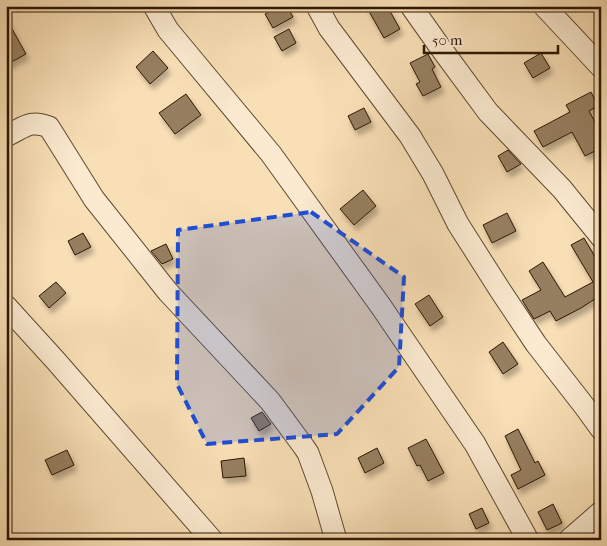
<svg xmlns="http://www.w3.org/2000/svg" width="607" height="546" font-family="'IM FELL French Canon',serif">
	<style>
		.building { fill: #967f60; stroke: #2b1702; filter: url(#shadow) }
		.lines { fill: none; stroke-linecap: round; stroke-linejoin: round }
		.minor-casing { stroke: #5e492f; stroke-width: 23 }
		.minor { stroke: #fbead0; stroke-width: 21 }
		.marked { fill: #1d4ed8; fill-opacity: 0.2; stroke: #1d4ed8; stroke-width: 4; stroke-dasharray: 10 6; stroke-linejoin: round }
	</style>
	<defs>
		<filter id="shadow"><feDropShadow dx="3" dy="5.5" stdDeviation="2.5" flood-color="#0004"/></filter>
	</defs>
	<rect width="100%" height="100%" fill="#f9dfb6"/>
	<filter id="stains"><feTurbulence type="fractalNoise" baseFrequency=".004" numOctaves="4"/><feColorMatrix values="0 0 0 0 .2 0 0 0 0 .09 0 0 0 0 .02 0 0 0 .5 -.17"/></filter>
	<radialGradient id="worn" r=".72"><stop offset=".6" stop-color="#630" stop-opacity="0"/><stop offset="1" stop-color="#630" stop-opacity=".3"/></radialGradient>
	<g class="building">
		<polygon points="280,6 287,6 293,17 273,28 265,14"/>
		<polygon points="366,6 387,6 400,29 384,38"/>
		<polygon points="6,18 26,54 6,65"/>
		<polygon points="289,29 296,43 282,51 274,37"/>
		<polygon points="153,51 168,68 150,84 136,67"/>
		<polygon points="541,53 550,68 533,78 524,63"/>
		<polygon points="428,54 435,67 432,69 441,87 423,96 416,84 420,82 410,63"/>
		<polygon points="591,92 598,106 589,111 601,133 601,148 585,156 572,132 543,147 534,131 570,112 566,105"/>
		<polygon points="186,94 201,115 175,134 159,113"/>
		<polygon points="364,108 371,122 355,130 348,116"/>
		<polygon points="508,150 521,164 507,172 498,156"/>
		<polygon points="363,190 376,206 354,225 340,209"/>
		<polygon points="507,213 516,231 492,243 483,225"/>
		<polygon points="83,233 91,247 75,255 68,241"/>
		<polygon points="584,238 601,267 601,295 581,308 556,321 550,311 534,319 522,300 541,290 529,271 543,262 565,297 593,282 571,245"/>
		<polygon points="166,244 173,259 162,264 151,251"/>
		<polygon points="56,282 66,293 49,308 39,296"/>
		<polygon points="429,295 443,317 430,326 415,304"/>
		<polygon points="503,342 518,364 503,374 489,352"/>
		<polygon points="262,412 271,424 259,431 251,418"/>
		<polygon points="518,429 535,463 538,461 545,475 518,489 511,475 521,470 505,436"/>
		<polygon points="426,439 444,473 428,481 420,465 417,466 408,448"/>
		<polygon points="377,448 384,463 365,473 358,458"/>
		<polygon points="67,450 74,465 52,475 45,460"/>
		<polygon points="244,458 246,476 223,478 221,461"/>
		<polygon points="553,504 562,523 547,530 538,512"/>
		<polygon points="482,508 489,523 476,529 469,514"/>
	</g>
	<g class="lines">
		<g class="minor-casing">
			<g id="minor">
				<polyline points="154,6 168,30 271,154 380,305 475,444 528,540"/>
				<polyline points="317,6 329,28 410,136 433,174 458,224 500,290 536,344 585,407 601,429"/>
				<polyline points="411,6 440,47 488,112 562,189 601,237"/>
				<polyline points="544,6 601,67"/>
				<path d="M6,136C24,128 29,119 49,127L94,199L168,292L270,401L304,447L308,453L322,491L336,540"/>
				<polyline points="6,306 56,361 212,540"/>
				<polyline points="569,540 601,512"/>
			</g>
		</g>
		<use href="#minor" class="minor"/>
	</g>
	<path class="marked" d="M311,212L404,277L399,367L337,434L207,444L177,384L178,230Z"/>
	<rect width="607" height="546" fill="none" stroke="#f9dfb6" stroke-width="25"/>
	<rect x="8" y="8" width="592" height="531" fill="none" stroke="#2b1702" stroke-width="2.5"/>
	<rect x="12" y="12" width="582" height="521" fill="none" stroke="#2b1702"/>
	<path d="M424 45v8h134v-8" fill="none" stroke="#2b1702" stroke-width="2.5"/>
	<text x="432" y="45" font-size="15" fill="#2b1702" stroke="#fbead0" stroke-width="4" paint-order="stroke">50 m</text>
	<rect width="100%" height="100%" filter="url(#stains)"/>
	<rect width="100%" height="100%" fill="url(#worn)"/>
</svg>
